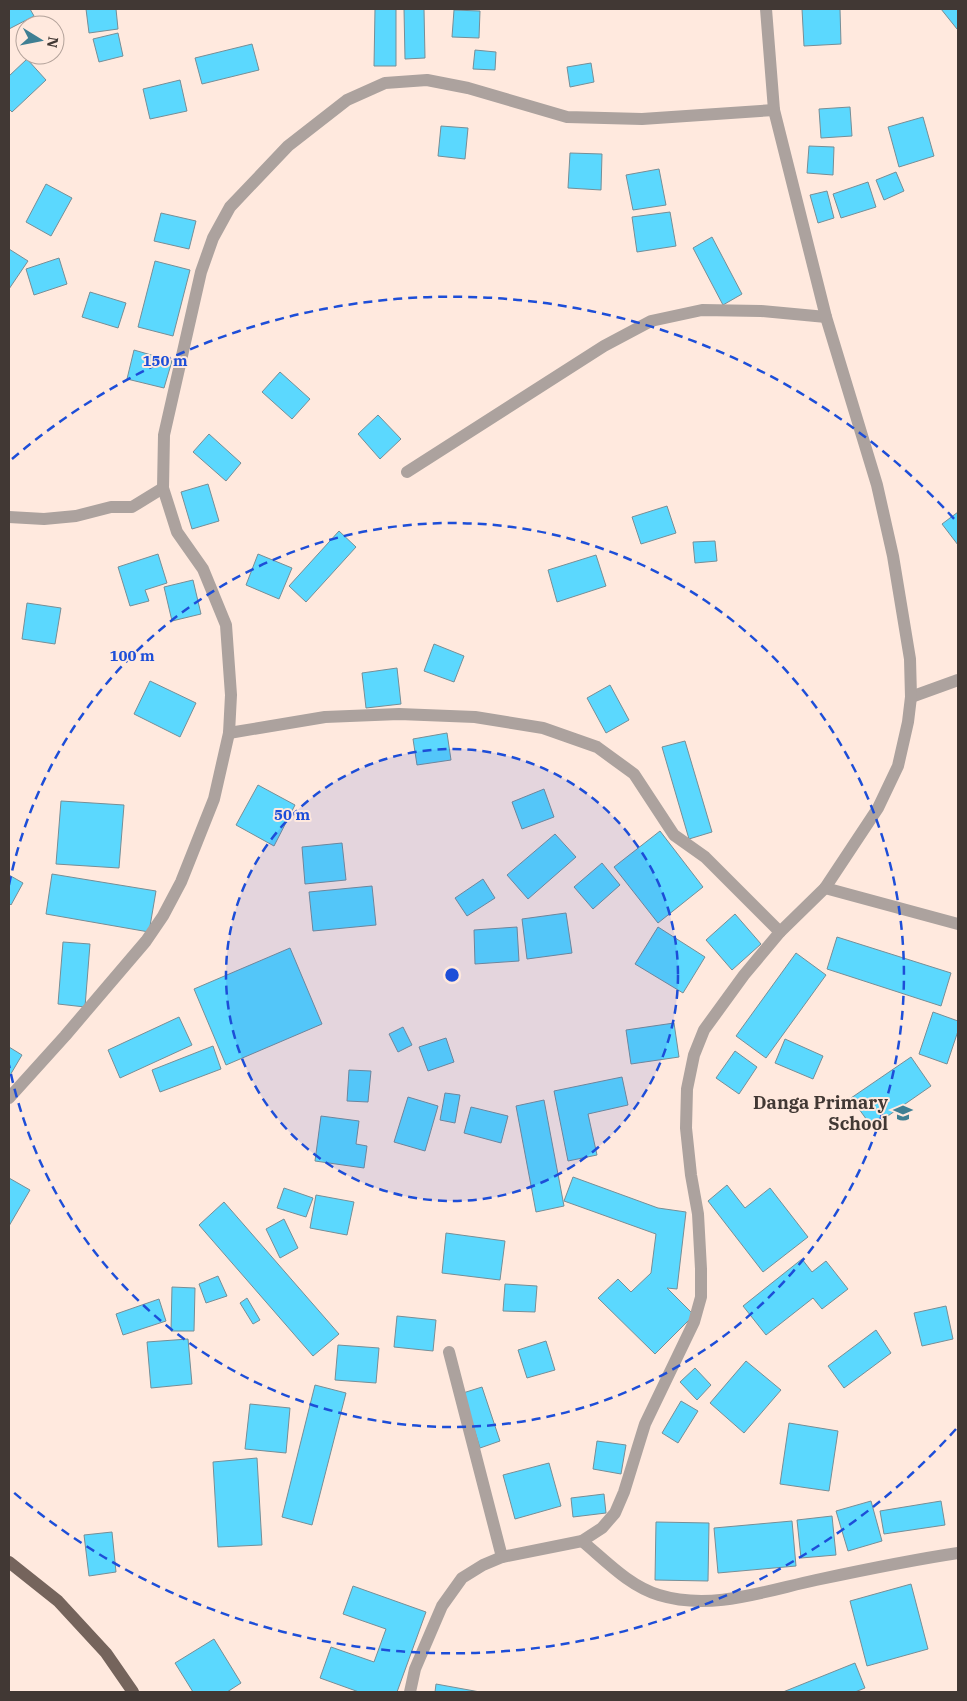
<svg xmlns="http://www.w3.org/2000/svg" width="967" height="1701" font-family="'IBM Plex Serif',serif">
	<style>
		.building { fill: #5bd8fe; stroke: #778e96 }
		.lines { fill: none; stroke-linecap: round; stroke-linejoin: round }
		.minor { stroke: #aca29e; stroke-width: 12 }
		.major { stroke: #75645c; stroke-width: 12 }
		.ring { fill: none; stroke: #1d4ed8; stroke-width: 2.5; stroke-dasharray: 9 6 }
		.labels { text-anchor: middle; stroke-width: 4; stroke-linejoin: round; paint-order: stroke }
		.poi-label { font-size: 18px; font-weight: bold; fill: #413834; stroke: #ffe9de; text-anchor: end }
		.centre { fill: #1d4ed8; stroke: #ffe9de; stroke-width: 2.5 }
		.ring-label { font-size: 15px; text-anchor: middle; font-weight: bold; fill: #1d4ed8; stroke: #ffe9de; stroke-width: 4; stroke-linejoin: round; paint-order: stroke }
	</style>
	<rect width="100%" height="100%" fill="#ffe9de"/>
	<g class="building">
		<polygon points="9,9 30,9 34,16 9,29"/>
		<polygon points="86,9 116,9 118,29 89,33"/>
		<polygon points="375,9 396,9 396,66 374,66"/>
		<polygon points="404,9 424,9 425,58 405,59"/>
		<polygon points="802,9 840,9 841,44 804,46"/>
		<polygon points="941,9 958,9 958,28 957,29"/>
		<polygon points="454,10 480,11 479,38 452,37"/>
		<polygon points="118,33 123,56 99,62 93,39"/>
		<polygon points="252,44 259,70 202,84 195,58"/>
		<polygon points="475,50 496,52 495,70 473,69"/>
		<polygon points="27,59 46,80 12,112 9,109 9,76"/>
		<polygon points="591,63 594,82 570,87 567,67"/>
		<polygon points="180,80 187,111 150,119 143,89"/>
		<polygon points="850,107 852,136 821,138 819,109"/>
		<polygon points="923,117 934,156 899,167 888,127"/>
		<polygon points="441,126 468,128 465,159 438,156"/>
		<polygon points="809,146 834,147 833,175 807,173"/>
		<polygon points="570,153 602,154 601,190 568,188"/>
		<polygon points="659,169 666,205 633,210 626,175"/>
		<polygon points="896,172 904,191 884,200 876,180"/>
		<polygon points="868,182 876,207 841,218 833,194"/>
		<polygon points="46,184 72,198 51,236 26,222"/>
		<polygon points="827,191 834,218 818,223 810,195"/>
		<polygon points="670,212 676,246 637,252 632,217"/>
		<polygon points="161,213 196,221 189,249 154,241"/>
		<polygon points="712,237 742,294 723,305 693,248"/>
		<polygon points="9,249 28,261 9,289"/>
		<polygon points="59,258 67,284 34,295 26,269"/>
		<polygon points="155,261 190,270 173,336 138,327"/>
		<polygon points="90,292 126,303 118,328 82,317"/>
		<polygon points="134,350 172,361 164,388 127,379"/>
		<polygon points="280,372 310,399 292,419 262,392"/>
		<polygon points="378,415 401,439 380,459 358,434"/>
		<polygon points="209,434 241,463 226,481 193,452"/>
		<polygon points="208,484 219,521 192,529 181,492"/>
		<polygon points="667,506 676,533 641,544 632,517"/>
		<polygon points="958,512 958,545 942,524"/>
		<polygon points="339,531 356,547 306,602 289,586"/>
		<polygon points="715,541 717,561 695,563 693,542"/>
		<polygon points="158,554 167,583 145,590 149,601 130,606 118,567"/>
		<polygon points="258,554 292,568 279,599 246,585"/>
		<polygon points="596,555 606,586 557,602 548,570"/>
		<polygon points="193,580 201,614 172,621 164,587"/>
		<polygon points="27,603 61,608 55,644 22,639"/>
		<polygon points="434,644 464,656 454,682 424,671"/>
		<polygon points="397,668 401,704 366,708 362,673"/>
		<polygon points="150,681 196,703 180,737 134,714"/>
		<polygon points="610,685 629,720 606,733 587,698"/>
		<polygon points="447,733 451,760 417,765 413,739"/>
		<polygon points="685,741 712,832 689,839 662,747"/>
		<polygon points="258,785 295,805 274,846 236,825"/>
		<polygon points="544,789 554,817 522,829 512,802"/>
		<polygon points="61,801 124,805 119,868 56,864"/>
		<polygon points="660,831 703,887 658,923 614,867"/>
		<polygon points="555,834 576,857 528,899 507,875"/>
		<polygon points="342,843 346,880 305,884 302,847"/>
		<polygon points="602,863 620,885 593,909 574,887"/>
		<polygon points="52,874 156,891 149,932 46,914"/>
		<polygon points="9,875 23,883 11,905 9,903"/>
		<polygon points="483,879 495,898 467,916 455,898"/>
		<polygon points="372,886 376,925 313,931 309,892"/>
		<polygon points="566,913 572,953 527,959 522,919"/>
		<polygon points="735,914 761,944 732,970 706,940"/>
		<polygon points="517,927 519,961 475,964 474,930"/>
		<polygon points="658,927 705,957 683,993 635,964"/>
		<polygon points="837,937 951,973 941,1006 827,969"/>
		<polygon points="63,942 90,944 85,1007 58,1004"/>
		<polygon points="290,948 322,1024 226,1065 194,989"/>
		<polygon points="796,953 826,975 766,1058 736,1036"/>
		<polygon points="933,1012 958,1021 958,1031 947,1064 919,1054"/>
		<polygon points="179,1017 192,1045 120,1078 108,1050"/>
		<polygon points="674,1023 679,1057 631,1064 626,1030"/>
		<polygon points="403,1027 412,1045 398,1052 389,1034"/>
		<polygon points="446,1038 454,1062 428,1071 419,1047"/>
		<polygon points="785,1039 823,1056 813,1079 775,1063"/>
		<polygon points="213,1046 221,1069 160,1092 152,1070"/>
		<polygon points="9,1047 22,1055 9,1077"/>
		<polygon points="735,1051 757,1067 739,1094 716,1078"/>
		<polygon points="911,1057 931,1086 872,1127 851,1098"/>
		<polygon points="349,1070 371,1071 368,1102 347,1101"/>
		<polygon points="622,1077 628,1105 588,1114 597,1155 568,1161 554,1091"/>
		<polygon points="445,1093 460,1095 455,1123 440,1120"/>
		<polygon points="408,1097 438,1106 425,1151 394,1142"/>
		<polygon points="544,1100 564,1206 536,1212 516,1106"/>
		<polygon points="471,1107 508,1116 501,1143 464,1133"/>
		<polygon points="321,1116 359,1121 356,1144 367,1146 364,1168 315,1161"/>
		<polygon points="573,1177 658,1208 686,1212 677,1289 667,1288 694,1315 655,1354 598,1298 618,1279 631,1292 651,1273 656,1234 564,1201"/>
		<polygon points="9,1178 30,1190 9,1226"/>
		<polygon points="727,1185 745,1208 770,1188 808,1237 763,1272 708,1201"/>
		<polygon points="284,1188 313,1198 306,1217 277,1208"/>
		<polygon points="316,1195 354,1202 347,1235 310,1228"/>
		<polygon points="224,1202 339,1334 313,1356 199,1225"/>
		<polygon points="284,1219 298,1248 280,1258 266,1229"/>
		<polygon points="446,1233 505,1241 500,1280 442,1273"/>
		<polygon points="802,1259 812,1272 826,1261 848,1289 822,1309 813,1298 766,1335 743,1306"/>
		<polygon points="218,1276 227,1296 206,1303 199,1284"/>
		<polygon points="505,1284 537,1286 535,1312 503,1311"/>
		<polygon points="172,1287 195,1288 194,1331 171,1331"/>
		<polygon points="247,1298 260,1320 253,1324 240,1303"/>
		<polygon points="159,1299 166,1321 123,1335 116,1314"/>
		<polygon points="946,1306 953,1339 922,1346 914,1313"/>
		<polygon points="397,1316 436,1320 433,1351 394,1347"/>
		<polygon points="876,1330 891,1353 844,1388 828,1366"/>
		<polygon points="188,1339 192,1384 151,1388 147,1342"/>
		<polygon points="546,1341 555,1370 527,1378 518,1350"/>
		<polygon points="338,1345 379,1348 376,1383 335,1380"/>
		<polygon points="746,1361 781,1390 744,1433 710,1403"/>
		<polygon points="695,1368 711,1385 697,1400 680,1382"/>
		<polygon points="315,1385 346,1393 312,1525 282,1517"/>
		<polygon points="482,1387 500,1441 480,1448 463,1393"/>
		<polygon points="681,1401 698,1411 678,1443 662,1433"/>
		<polygon points="250,1404 290,1408 286,1453 245,1449"/>
		<polygon points="789,1423 838,1431 829,1491 780,1484"/>
		<polygon points="597,1441 626,1445 621,1474 593,1469"/>
		<polygon points="257,1458 262,1545 218,1547 213,1462"/>
		<polygon points="549,1463 561,1506 515,1519 503,1475"/>
		<polygon points="604,1494 606,1513 573,1517 571,1498"/>
		<polygon points="871,1501 882,1541 848,1551 836,1511"/>
		<polygon points="941,1501 945,1525 884,1534 880,1511"/>
		<polygon points="832,1516 836,1555 801,1558 797,1520"/>
		<polygon points="792,1521 796,1566 718,1573 714,1528"/>
		<polygon points="656,1522 709,1523 708,1581 655,1580"/>
		<polygon points="112,1532 116,1572 89,1576 84,1535"/>
		<polygon points="911,1584 928,1649 867,1666 850,1601"/>
		<polygon points="353,1586 426,1612 397,1692 359,1692 320,1678 331,1647 374,1662 386,1629 343,1614"/>
		<polygon points="214,1639 241,1683 227,1692 193,1692 175,1663"/>
		<polygon points="855,1663 865,1688 855,1692 783,1692"/>
		<polygon points="436,1684 480,1692 435,1692"/>
	</g>
	<g class="lines">
		<g class="minor">
			<polyline points="407,472 604,346 651,321 702,310 761,311 826,317"/>
			<polyline points="9,517 44,519 76,516 111,507 132,507 163,488"/>
			<polyline points="911,697 958,680"/>
			<polyline points="229,733 325,717 399,714 475,717 543,728 597,747 634,774 674,835 705,857 780,932"/>
			<polyline points="825,888 958,924"/>
			<polyline points="9,1098 65,1036 146,941 163,916 181,882 214,799 229,733 231,695 226,625 203,569 177,532 163,488 164,435 201,272 213,238 230,207 288,146 347,100 385,83 427,80 468,88 567,117 642,119 774,110"/>
			<polyline points="449,1352 502,1557"/>
			<path d="M582,1541C606,1561 629,1586 659,1595C711,1611 765,1591 816,1580C863,1570 911,1560 958,1553"/>
			<polyline points="410,1692 415,1669 442,1606 462,1578 483,1565 502,1557 582,1541 602,1528 615,1513 624,1492 645,1424 694,1322 701,1297 701,1269 698,1214 691,1175 686,1128 687,1089 694,1055 704,1030 744,975 780,932 825,888 878,808 898,766 908,722 911,697 910,659 893,556 877,485 826,317 774,110 766,9"/>
		</g>
		<polyline class="major" points="9,1562 58,1601 106,1653 133,1692"/>
	</g>
	<circle cx="452" cy="975" r="226" fill="#1d4ed8" fill-opacity=".12"/>
	<g class="ring">
		<circle cx="452" cy="975" r="226"/>
		<path d="M9 885A452 452 0 1 1 9 1065"/>
		<path d="M956 1429A678 678 0 0 1 12 1491M12 459A678 678 0 0 1 956 521"/>
	</g>
	<defs>
		<g id="school-bare" transform="scale(1.5)"><path d="M0-5L7-2L0 1L-7-2ZM-4 1L0 2.5L4 1V4Q0 6-4 4Z" fill="#3f7f93" stroke="#ffe9de" stroke-width="2.5" paint-order="stroke"/></g>
	</defs>
	<g fill-rule="evenodd">
		<use href="#school-bare" x="903" y="1113"/>
	</g>
	<g class="labels">
		<g class="poi-label">
			<text x="888" y="1109">Danga Primary<tspan x="888" dy="21">School</tspan></text>
		</g>
	</g>
	<circle cx="452" cy="975" r="8" class="centre"/>
	<g class="ring-label">
		<text x="165" y="366">150 m</text>
		<text x="132" y="661">100 m</text>
		<text x="292" y="820">50 m</text>
	</g>
	<rect width="967" height="1701" fill="none" stroke="#413834" stroke-width="20"/>
	<g transform="translate(40 40) rotate(100)"><circle r="24" fill="#ffe9de" stroke="#b3a29a"/>
	<path d="M0-4L9 19L0 12L-9 19Z" fill="#3f7f93"/>
	<text y="-8" font-size="14" font-weight="bold" text-anchor="middle" fill="#413834">N</text>
	</g>
</svg>
